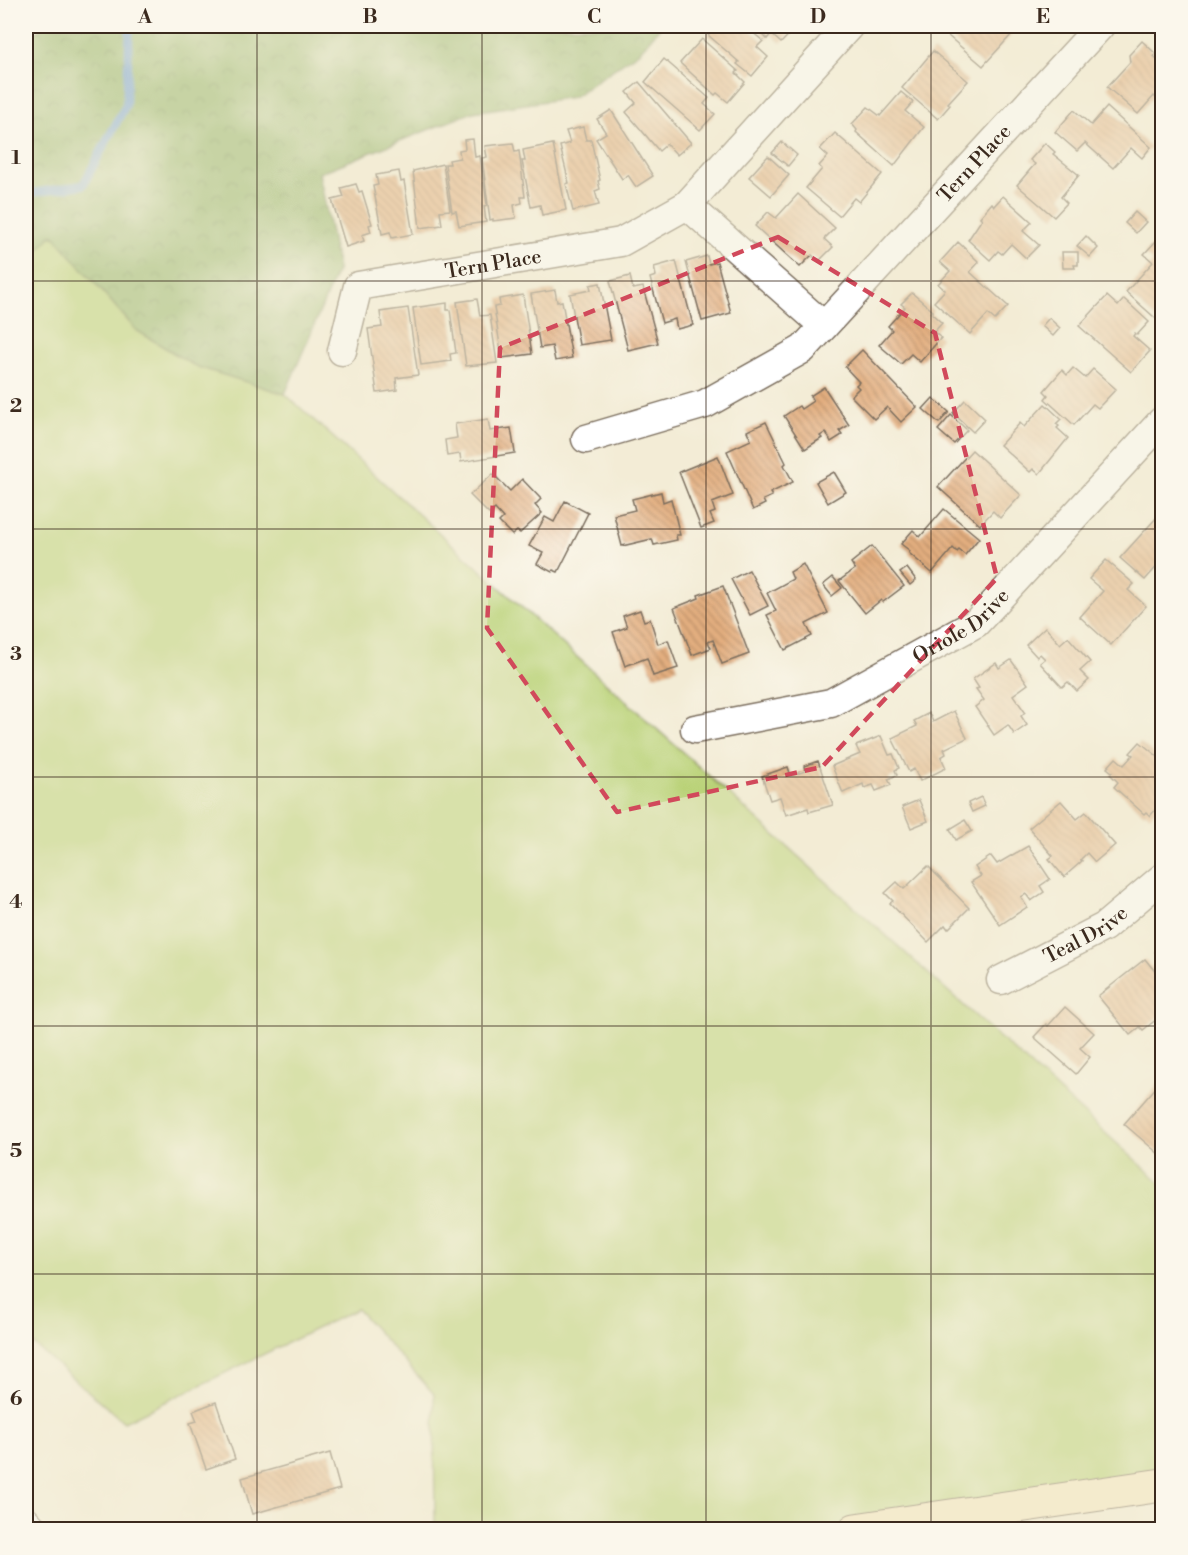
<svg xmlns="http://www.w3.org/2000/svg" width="1188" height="1555" font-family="'Libre Bodoni',serif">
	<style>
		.grass { fill: #b9d277; stroke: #7a7e4a; stroke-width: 1.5 }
		.forest { fill: url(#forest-crowns); stroke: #666f43; stroke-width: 1.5 }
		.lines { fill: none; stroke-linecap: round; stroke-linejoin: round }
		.stream { stroke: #6e9fd8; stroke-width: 8 }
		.building { fill: url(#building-back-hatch) }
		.lane-casing { stroke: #7b6e5e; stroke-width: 17 }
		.street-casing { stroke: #7b6e5e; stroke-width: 31 }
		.secondary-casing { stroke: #7b6e5e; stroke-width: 35 }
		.lane { stroke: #fff; stroke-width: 15 }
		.street { stroke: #fff; stroke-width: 28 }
		.secondary { stroke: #f7e8c3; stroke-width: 33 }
		.marked { fill: none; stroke: #d1495b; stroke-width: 4.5; stroke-dasharray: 12 8; stroke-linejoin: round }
		.grid { fill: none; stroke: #3b2a1e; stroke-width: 1.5; stroke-opacity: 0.55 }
		.labels { text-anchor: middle; stroke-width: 6; stroke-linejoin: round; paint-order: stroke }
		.street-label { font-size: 20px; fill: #3b2a1e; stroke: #fbf7ec }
		.neatline { fill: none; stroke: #3b2a1e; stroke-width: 2 }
		.grid-label { font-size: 20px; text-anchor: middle; font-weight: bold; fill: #3b2a1e }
	</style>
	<defs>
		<pattern id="forest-crowns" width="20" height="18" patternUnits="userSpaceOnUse" patternTransform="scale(1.5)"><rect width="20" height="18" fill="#92b468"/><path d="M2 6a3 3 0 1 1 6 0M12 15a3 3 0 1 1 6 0" fill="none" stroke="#789355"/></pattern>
		<pattern id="building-back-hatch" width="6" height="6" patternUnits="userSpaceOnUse" patternTransform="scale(1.5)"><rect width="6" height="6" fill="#e3ae7f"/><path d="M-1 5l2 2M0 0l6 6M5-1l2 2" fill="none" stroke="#b98e67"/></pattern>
	</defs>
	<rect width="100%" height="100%" fill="#fbf7ec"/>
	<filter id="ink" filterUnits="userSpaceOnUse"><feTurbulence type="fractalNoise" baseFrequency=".0167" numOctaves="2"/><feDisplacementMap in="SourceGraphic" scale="12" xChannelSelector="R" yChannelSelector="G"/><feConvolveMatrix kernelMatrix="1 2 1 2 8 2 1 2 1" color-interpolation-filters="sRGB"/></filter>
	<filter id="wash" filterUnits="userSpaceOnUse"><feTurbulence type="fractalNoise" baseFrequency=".008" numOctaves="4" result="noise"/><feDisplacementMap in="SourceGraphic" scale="24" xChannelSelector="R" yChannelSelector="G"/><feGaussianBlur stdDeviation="1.35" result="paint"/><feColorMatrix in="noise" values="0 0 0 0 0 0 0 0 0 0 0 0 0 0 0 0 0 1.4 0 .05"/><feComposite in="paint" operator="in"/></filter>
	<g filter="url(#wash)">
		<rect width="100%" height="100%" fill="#f3ecd6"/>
		<polygon class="grass" points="53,234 136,330 195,366 285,394 1162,1184 1162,1482 836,1529 435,1529 434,1394 357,1309 124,1422 26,1338 26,262"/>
		<polygon class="forest" points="46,26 661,26 640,51 573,97 473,112 319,173 338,269 285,394 195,366 136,330 53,235 26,262 26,37"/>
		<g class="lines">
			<polyline class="stream" points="26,194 83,185 126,105 130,26"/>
		</g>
		<g id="blocks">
			<g class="building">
				<polygon points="716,26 745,26 763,41 757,47 768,57 752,76 737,64 739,62 708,35"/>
				<polygon points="755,26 797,26 781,43 771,34 767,39"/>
				<polygon points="944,26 1002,26 1012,34 983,66 947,35 949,33 942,27"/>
				<polygon points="702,39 738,71 736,73 745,82 728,102 717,93 715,95 680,63"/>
				<polygon points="1142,41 1156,54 1154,56 1162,64 1162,103 1154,96 1138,114 1107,87 1130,62 1129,55"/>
				<polygon points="933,51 968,81 948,103 950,105 938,119 902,88"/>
				<polygon points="664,59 709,98 704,104 715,114 700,130 645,82"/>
				<polygon points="639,82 691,143 677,155 667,144 659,151 626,112 636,103 627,92"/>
				<polygon points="901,92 913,102 905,111 924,127 894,166 856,132 857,130 852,124 868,107 880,116"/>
				<polygon points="1107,107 1151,147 1142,158 1131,148 1113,168 1085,143 1077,151 1055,132 1074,110 1091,125"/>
				<polygon points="611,110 653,176 636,187 628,175 622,179 596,139 606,133 597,119"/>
				<polygon points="583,127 586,140 591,140 600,180 598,181 600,189 595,191 599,205 573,211 566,184 569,183 560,146 570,143 566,131"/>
				<polygon points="835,133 882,174 859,202 854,198 839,216 806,188 822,169 819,166 828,156 820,149"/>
				<polygon points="473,139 475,157 480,156 487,205 484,206 486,222 459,226 456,211 452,212 445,164 450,164 449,160 460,158 459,150 465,149 464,140"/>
				<polygon points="782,142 797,155 788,166 772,153"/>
				<polygon points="513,143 515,152 519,151 525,197 521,197 522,203 514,205 516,218 493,221 493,219 490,220 482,158 487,157 485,146"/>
				<polygon points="1045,143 1055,152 1053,154 1079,175 1061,197 1067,203 1054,217 1017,185 1035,164 1030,160"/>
				<polygon points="553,144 566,210 542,215 540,205 531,207 522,161 525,161 523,150"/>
				<polygon points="768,156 789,175 771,196 749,177"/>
				<polygon points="443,164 450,210 440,211 442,225 420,228 413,171"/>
				<polygon points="399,171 401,182 404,181 413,234 392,238 390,232 382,234 373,186 378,185 376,175"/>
				<polygon points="356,184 359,192 362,191 372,224 369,225 371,232 362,235 364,241 346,247 332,200 344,197 341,188"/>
				<polygon points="798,194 835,228 824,239 833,247 819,261 812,255 800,267 755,226 768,212 776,218"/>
				<polygon points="1003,196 1032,222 1023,231 1039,245 1026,258 1011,244 1002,254 998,251 990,260 968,240 982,219 980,217 992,203 994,206"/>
				<polygon points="1135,212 1146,222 1136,233 1125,223"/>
				<polygon points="1086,236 1098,248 1090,257 1077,246"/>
				<polygon points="1157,240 1162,244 1162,324 1126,292 1153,262 1144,254"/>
				<polygon points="958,242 979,262 970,272 1008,306 995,320 988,314 970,334 934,302 945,290 938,284 950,271 940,262"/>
				<polygon points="1062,252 1078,252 1078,265 1074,265 1075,268 1063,268"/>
				<polygon points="707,256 709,264 717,262 731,313 702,321 686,262"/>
				<polygon points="676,261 693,325 677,329 675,319 662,323 650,278 656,276 654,267"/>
				<polygon points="630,276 633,289 643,287 658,343 628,350 610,281"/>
				<polygon points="600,283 611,340 579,345 570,294 591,290 590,285"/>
				<polygon points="555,290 557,302 562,301 572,358 555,361 552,346 540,348 531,294"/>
				<polygon points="912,293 933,311 931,313 942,323 934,332 941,338 920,362 911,354 901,364 879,345 892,330 888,326 905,307 901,304"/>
				<polygon points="523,295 532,354 502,358 494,307 500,306 499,299"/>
				<polygon points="1107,296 1118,306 1124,299 1149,322 1137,335 1135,333 1133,336 1150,351 1131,372 1079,326"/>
				<polygon points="477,299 480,316 490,315 497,363 466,366 457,302"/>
				<polygon points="447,303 447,310 450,310 456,353 450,354 451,361 421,365 413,308"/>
				<polygon points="408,308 418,375 396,378 397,390 377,393 368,329 382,327 380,312"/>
				<polygon points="1049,318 1060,328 1053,336 1042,326"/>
				<polygon points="862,350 917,407 901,422 887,407 874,419 851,396 859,388 856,385 859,382 845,367"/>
				<polygon points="1073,368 1085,378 1093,369 1116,389 1098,408 1093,404 1074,425 1045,399 1048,395 1044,391 1062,370 1067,375"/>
				<polygon points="824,387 849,425 839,431 842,435 831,442 826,432 820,436 822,438 805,449 784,416 799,406 801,409 813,401 810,396"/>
				<polygon points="933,398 949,412 939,423 923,409"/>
				<polygon points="965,400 985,419 973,432 953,413"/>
				<polygon points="1045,404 1061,419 1056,424 1059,426 1057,428 1068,438 1039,474 1033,469 1030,472 1000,445 1020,423 1024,427"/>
				<polygon points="951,415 967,430 954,444 938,430"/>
				<polygon points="488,419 490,431 511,428 515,453 461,462 460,454 447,456 445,440 457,438 455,424"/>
				<polygon points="766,422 786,463 784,465 793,482 770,493 772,496 763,500 765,504 753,510 727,451 751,440 747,431"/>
				<polygon points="972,450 1021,495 1000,518 993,511 980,525 938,487"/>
				<polygon points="718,456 733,495 712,503 715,512 710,514 714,523 701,528 679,472"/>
				<polygon points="834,472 846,492 828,503 816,482"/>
				<polygon points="493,474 510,491 522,479 541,499 535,505 542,513 520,533 517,531 512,535 499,522 503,518 495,509 489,514 470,495"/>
				<polygon points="661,492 663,502 671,499 680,535 676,535 677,540 654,545 652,539 622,546 614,515 635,510 632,499"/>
				<polygon points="565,501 588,513 558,572 553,570 552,572 537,564 543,553 529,546 545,517 554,522"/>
				<polygon points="944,509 979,538 965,555 959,550 957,552 953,548 932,573 909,553 910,551 901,544 913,530 920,537"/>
				<polygon points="1158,516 1162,519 1162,558 1159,562 1160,563 1145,580 1120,558"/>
				<polygon points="872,546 904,586 883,602 881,600 865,613 839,581 855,569 851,563"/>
				<polygon points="1106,560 1134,584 1128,590 1146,606 1111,645 1080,617 1103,591 1089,579"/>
				<polygon points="803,564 828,613 806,624 812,636 785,650 767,615 776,611 767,593 793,579 790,572"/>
				<polygon points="907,568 916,580 910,585 900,573"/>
				<polygon points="749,570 768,606 750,615 731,579"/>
				<polygon points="833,577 842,588 832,596 823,585"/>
				<polygon points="723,586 749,654 722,664 713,640 708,642 711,648 692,655 674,608 699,598 698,595"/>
				<polygon points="640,610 644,621 650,619 658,644 668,640 678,668 653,676 647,658 625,666 613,632 627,627 623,616"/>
				<polygon points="1045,627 1060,644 1068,637 1090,662 1080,671 1089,680 1077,691 1068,682 1062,687 1040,663 1045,659 1040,654 1037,657 1026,645"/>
				<polygon points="1011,660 1028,684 1013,695 1025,712 1021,716 1027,725 1014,734 1008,725 994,735 975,707 984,700 976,689 979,688 973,679 996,663 999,668"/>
				<polygon points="1162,703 1162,715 1156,710"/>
				<polygon points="954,711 967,738 944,749 946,754 941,757 946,768 920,781 914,769 909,772 892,738 917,726 914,721 929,713 933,722"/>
				<polygon points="881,736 889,755 893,754 899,768 895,770 897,775 888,779 891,785 876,791 873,785 864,788 863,784 843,793 832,766 860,754 856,746"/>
				<polygon points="1140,742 1162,760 1162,802 1150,816 1146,812 1144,814 1114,787 1118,782 1110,774 1112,772 1107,768 1116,758 1124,765 1133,755 1130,753"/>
				<polygon points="818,761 833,805 809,812 808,808 786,815 780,797 770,800 762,776 788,767 791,776 805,771 804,766"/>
				<polygon points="981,797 985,806 972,812 968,803"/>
				<polygon points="919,800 928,821 911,828 902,807"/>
				<polygon points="1061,801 1077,819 1086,812 1115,845 1095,862 1087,853 1080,860 1082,861 1064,877 1049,859 1053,856 1029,828"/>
				<polygon points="965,820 972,831 956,840 950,829"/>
				<polygon points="1028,846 1050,879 1040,886 1044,892 1031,901 1026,894 1021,897 1027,907 1000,925 971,882 981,876 975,867 991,856 997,864"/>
				<polygon points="928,866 969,908 948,929 945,925 928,942 890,903 893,901 885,893 897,882 904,889"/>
				<polygon points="1162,943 1162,959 1155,952"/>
				<polygon points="1145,959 1162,980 1162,1015 1143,1030 1140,1027 1130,1035 1098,996"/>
				<polygon points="1065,1007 1094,1033 1080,1048 1090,1057 1076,1074 1034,1037 1046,1024 1048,1026"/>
				<polygon points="1159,1084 1162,1088 1162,1152 1160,1155 1124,1124"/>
				<polygon points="216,1402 235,1459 206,1469 190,1423 197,1421 193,1411"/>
				<polygon points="330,1453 340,1489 252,1514 242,1478"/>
			</g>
		</g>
	</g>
	<g filter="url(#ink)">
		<use href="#blocks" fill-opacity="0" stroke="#7b6e5e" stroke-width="1.5"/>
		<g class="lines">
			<g class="lane-casing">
				<polyline id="lane" points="26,1512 44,1530"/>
			</g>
			<g class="street-casing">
				<g id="street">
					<polyline points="687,205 824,326"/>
					<path id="s1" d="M342,351L358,286L621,242L687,205L849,26"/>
					<path id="s2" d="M586,439L705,404L803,349L1100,26"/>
					<path id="s3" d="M695,729L831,703L976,623L1162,421"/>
					<path id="s4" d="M1001,980L1104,927L1162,878"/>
				</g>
			</g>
			<g class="secondary-casing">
				<polyline id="secondary" points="855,1530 1162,1485"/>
			</g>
			<use href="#lane" class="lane"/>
			<use href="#street" class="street"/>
			<use href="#secondary" class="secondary"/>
		</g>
	</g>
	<path d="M0 0H1188V1555H0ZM778,237L935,333L997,578L822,767L617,812L487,628L500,348Z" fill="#f3ecd6" fill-opacity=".55" fill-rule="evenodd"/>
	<path class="marked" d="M778,237L935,333L997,578L822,767L617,812L487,628L500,348Z"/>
	<path class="grid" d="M257,26V1530M482,26V1530M706,26V1530M931,26V1530M26,281H1162M26,529H1162M26,777H1162M26,1026H1162M26,1274H1162"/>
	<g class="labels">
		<g class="street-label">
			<text dy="7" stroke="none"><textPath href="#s2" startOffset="489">Tern Place</textPath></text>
			<text dy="7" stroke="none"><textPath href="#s1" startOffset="204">Tern Place</textPath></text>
			<text dy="7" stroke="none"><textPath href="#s3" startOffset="290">Oriole Drive</textPath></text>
			<text dy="7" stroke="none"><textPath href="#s4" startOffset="96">Teal Drive</textPath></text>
		</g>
	</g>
	<rect width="1188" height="1555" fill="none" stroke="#fbf7ec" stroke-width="66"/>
	<rect x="33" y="33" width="1122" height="1489" class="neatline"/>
	<g class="grid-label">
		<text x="145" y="23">A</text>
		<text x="370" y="23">B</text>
		<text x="594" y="23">C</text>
		<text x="818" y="23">D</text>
		<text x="1043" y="23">E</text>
		<text x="16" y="164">1</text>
		<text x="16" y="412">2</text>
		<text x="16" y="660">3</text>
		<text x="16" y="908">4</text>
		<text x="16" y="1157">5</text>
		<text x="16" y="1405">6</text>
	</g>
</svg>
